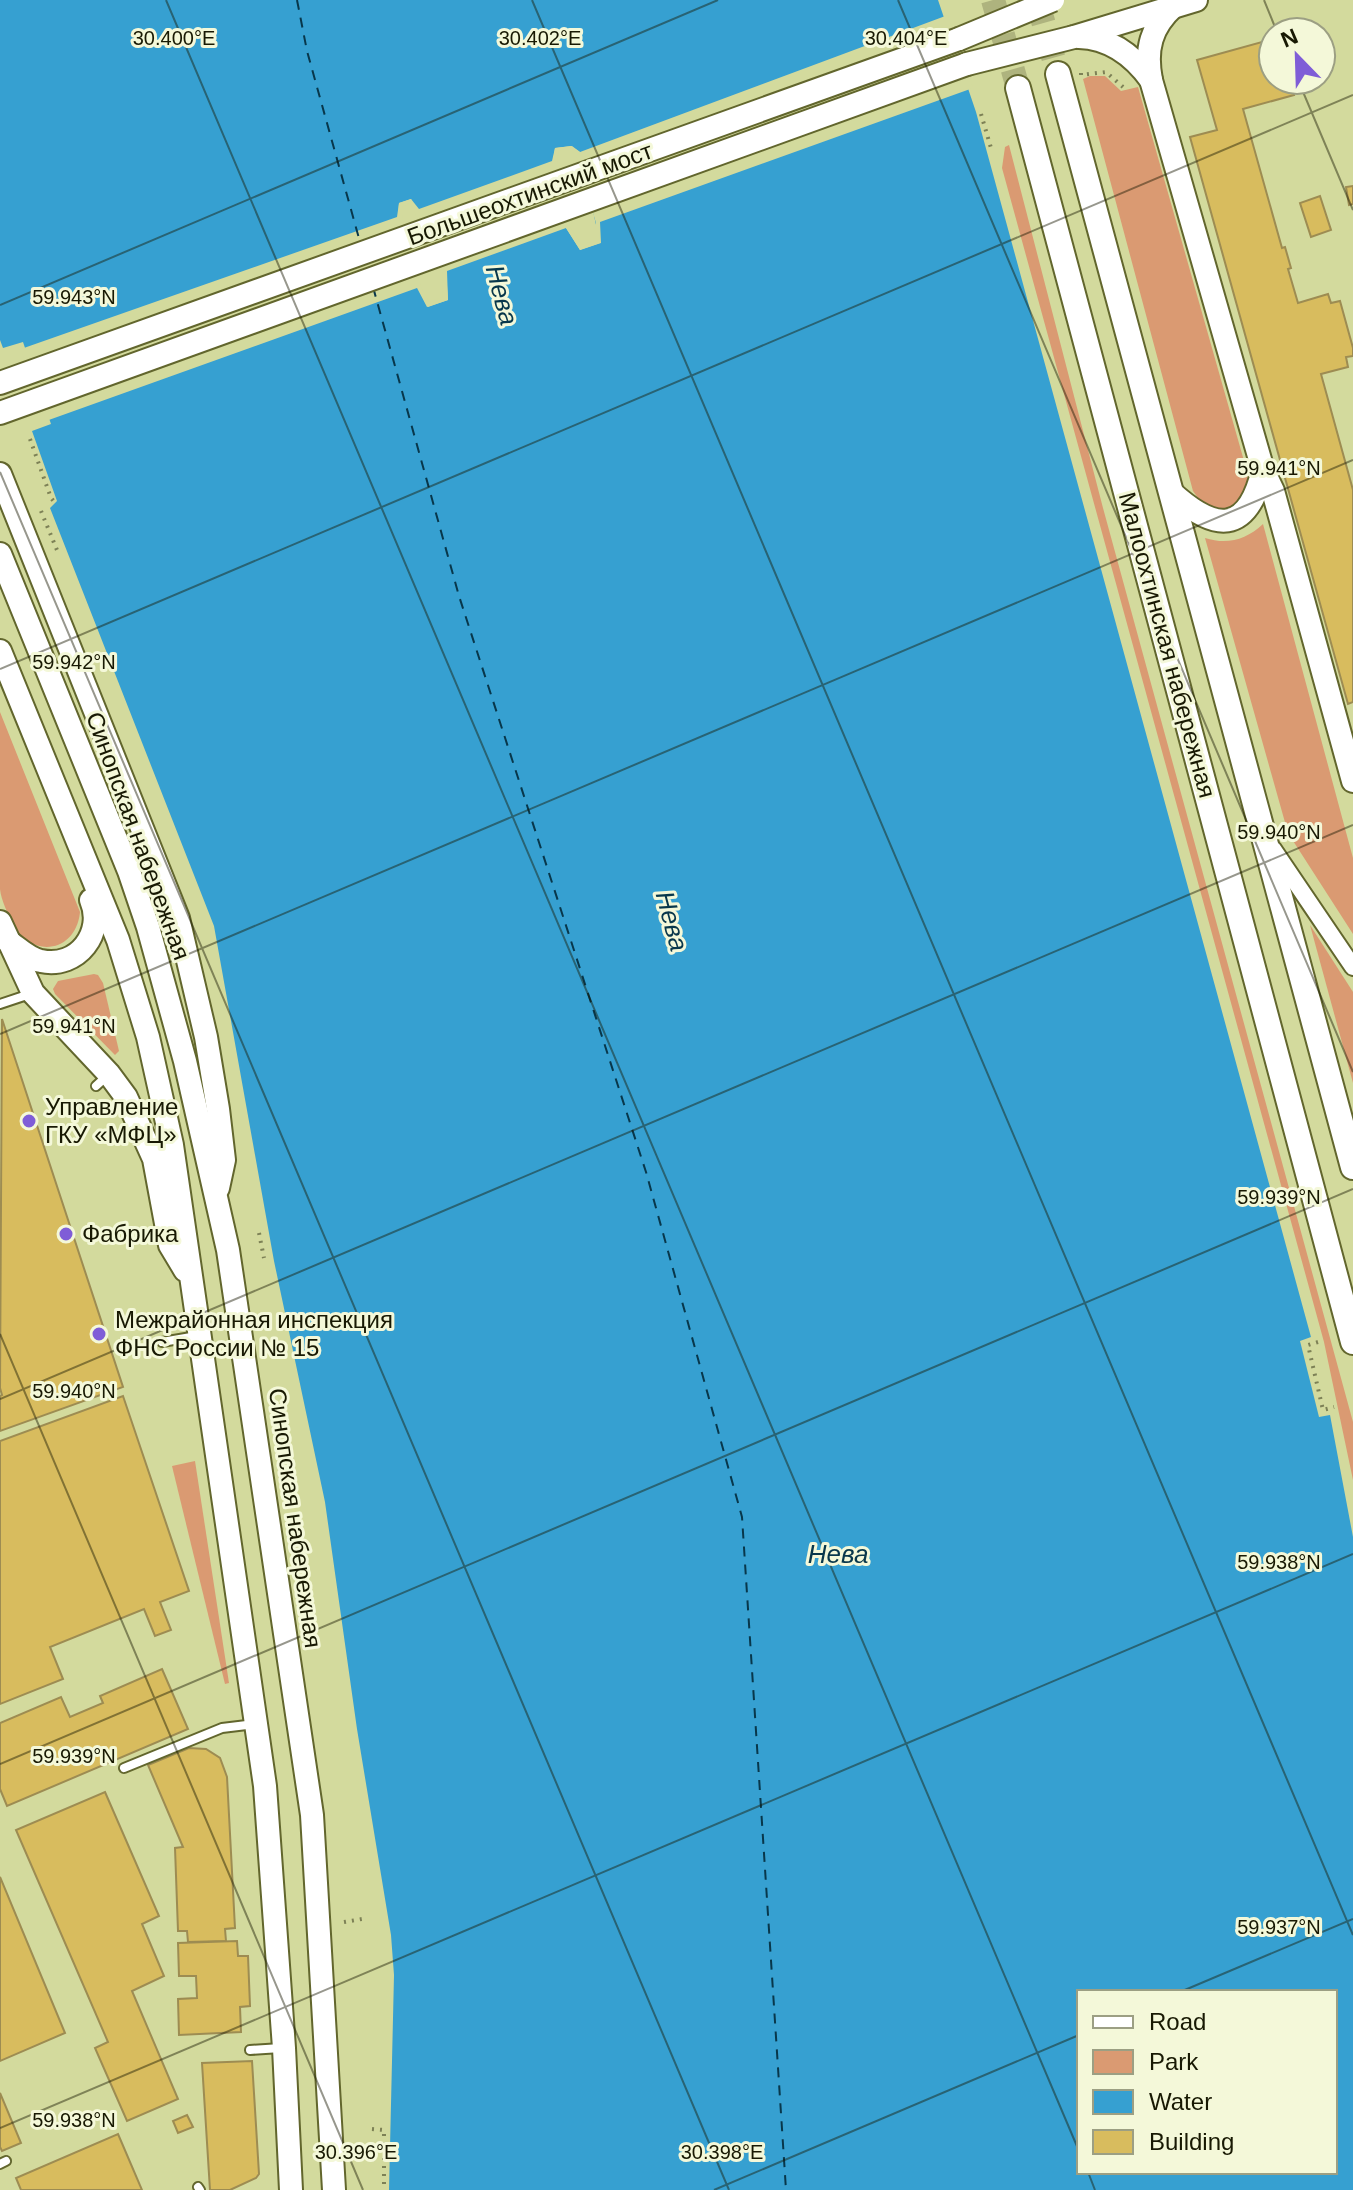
<svg xmlns="http://www.w3.org/2000/svg" width="1353" height="2190" font-family="Arial,sans-serif">
	<style>
		.green { fill: #da9a72 }
		.water { fill: #36a0d1; fill-rule: evenodd }
		.pier { fill: #d3da9d; fill-rule: evenodd }
		.lines { fill: none; stroke-linecap: round; stroke-linejoin: round }
		.ferry { stroke: #08374b; stroke-width: 2; stroke-dasharray: 10 8; stroke-linecap: butt }
		.building { fill: #d8bc5e; stroke: #9d8c52; stroke-width: 2 }
		.primary-tunnel { stroke: #aeb37e; stroke-width: 24; stroke-dasharray: 24 12; stroke-linecap: butt }
		.service-casing { stroke: #62662d; stroke-width: 12 }
		.minor-casing { stroke: #62662d; stroke-width: 20 }
		.secondary-casing { stroke: #62662d; stroke-width: 26 }
		.primary-casing { stroke: #62662d; stroke-width: 28 }
		.path { stroke: #7d8156; stroke-width: 4; stroke-dasharray: 2 6; stroke-linecap: butt }
		.service { stroke: #fff; stroke-width: 8 }
		.minor { stroke: #fff; stroke-width: 16 }
		.secondary { stroke: #fff; stroke-width: 22 }
		.primary { stroke: #fff; stroke-width: 24 }
		.secondary-bridge-casing { stroke: #62662d; stroke-width: 26; stroke-linecap: butt }
		.secondary-bridge { stroke: #fff; stroke-width: 22 }
		.ticks { fill: none; stroke: #181903; stroke-width: 2; stroke-opacity: 0.45 }
		.poi-dot { fill: #7f5dd7; stroke: #f4f8d9; stroke-width: 3 }
		.labels { text-anchor: middle; stroke-width: 6; stroke-linejoin: round; paint-order: stroke }
		.street-label { font-size: 24px; fill: #181903; stroke: #f4f8d9 }
		.poi-label { font-size: 24px; fill: #181903; stroke: #f4f8d9; text-anchor: start }
		.water-label { font-size: 26px; font-style: italic; fill: #08374b; stroke: #f4f8d9 }
		.ticks-label { font-size: 20px; text-anchor: middle; fill: #181903; stroke: #f4f8d9; stroke-width: 6; stroke-linejoin: round; paint-order: stroke }
	</style>
	<rect width="100%" height="100%" fill="#d3da9d"/>
	<g class="green">
		<path d="M1090,76H1105L1121,91L1138,87L1248,475L1245,493L1234,507C1214,513 1204,507 1193,491L1083,79Z"/>
		<polygon points="1009,145 1103,508 1353,1422 1353,1480 1324,1342 1002,168 1005,147"/>
		<path d="M1263,524L1353,858V934L1288,833L1205,538C1227,545 1246,540 1263,524Z"/>
		<path d="M0,712L80,912C76,953 31,959 13,924C8,914 1,900 0,889C0,872 0,852 0,834C0,794 0,753 0,712Z"/>
		<polygon points="1310,925 1353,992 1353,1083"/>
		<polygon points="94,974 98,975 103,983 119,1051 115,1055 55,994 53,989 58,981"/>
		<polygon points="195,1461 229,1683 225,1684 172,1466"/>
	</g>
	<path class="water" d="M0,0H938L976,112L1311,1337L1300,1341L1319,1417L1330,1415L1353,1537V2190H389L394,1975L391,1935L357,1729L325,1502L274,1261L214,926L50,508L57,501L32,431L51,424L23,342L3,348L0,340ZM571,146L580,152L600,243L580,250L566,228L553,161L555,148ZM411,199L446,271L448,300L428,307C413,281 396,233 399,203ZM1079,1992H1335V2172H1079Z"/>
	<path class="pier" d="M948,15L973,88L600,222L601,243L580,250L566,228L447,271L448,300L427,307L417,288L46,421L21,349L397,217L399,203L411,199L419,209L552,161L555,148L572,146L580,152ZM570,150L576,155L596,223V240L582,245L570,227L557,160L559,151ZM410,203L442,272L443,297L429,302L421,287L402,217L403,206Z"/>
	<g class="lines">
		<g class="ferry">
			<polyline points="297,0 307,51 360,242"/>
			<polyline points="373,287 459,596 646,1172 742,1517 786,2190"/>
		</g>
	</g>
	<g class="building">
		<polygon points="1273,39 1273,80 1289,80 1294,95 1243,109 1282,248 1285,247 1291,268 1288,269 1298,303 1328,294 1331,303 1340,301 1353,348 1353,356 1346,357 1348,367 1321,374 1353,490 1353,702 1348,704 1190,137 1217,130 1197,60"/>
		<polygon points="1353,186 1353,204 1349,205 1346,187"/>
		<polygon points="1320,196 1331,230 1311,237 1300,203"/>
		<polygon points="2,1019 123,1387 0,1431 0,1396 2,1395 0,1388"/>
		<polygon points="123,1396 189,1591 160,1602 171,1630 155,1636 144,1609 50,1647 63,1679 0,1704 0,1441"/>
		<polygon points="162,1669 188,1729 7,1806 0,1789 0,1723 61,1697 70,1717 103,1703 100,1696"/>
		<polygon points="189,1748 206,1749 220,1758 227,1777 235,1928 225,1929 226,1941 188,1942 187,1931 178,1931 175,1848 183,1847 148,1765"/>
		<polygon points="105,1792 159,1916 142,1924 164,1976 132,1991 178,2099 127,2121 95,2048 108,2042 16,1830"/>
		<polygon points="0,1877 65,2033 0,2061"/>
		<polygon points="237,1941 238,1956 248,1956 250,2006 240,2007 241,2032 179,2035 178,1999 197,1998 196,1976 179,1976 178,1943"/>
		<polygon points="252,2061 259,2174 256,2178 230,2190 210,2190 202,2063"/>
		<polygon points="0,2093 21,2143 2,2151 0,2147"/>
		<polygon points="187,2115 193,2127 178,2133 173,2121"/>
		<polygon points="118,2134 142,2190 21,2190 16,2178"/>
	</g>
	<g class="lines">
		<g class="primary-tunnel">
			<polyline points="993,0 1018,88"/>
			<polyline points="1037,0 1058,74"/>
		</g>
		<g class="service-casing">
			<g id="service">
				<polyline points="0,1004 30,994"/>
				<polyline points="96,1086 108,1075"/>
				<polyline points="162,1342 197,1336"/>
				<polyline points="124,1768 222,1728 255,1724"/>
				<polyline points="250,2050 281,2048"/>
				<polyline points="0,2164 6,2161"/>
				<polyline points="198,2187 200,2190"/>
			</g>
		</g>
		<g class="minor-casing">
			<polyline id="minor" points="1273,849 1353,967"/>
		</g>
		<g class="secondary-casing">
			<g id="secondary">
				<polyline points="1074,37 1196,0"/>
				<path d="M1079,37C1110,38 1133,55 1151,80"/>
				<polyline points="0,383 959,39"/>
				<polyline points="0,413 967,64"/>
				<polyline points="1263,470 1273,491 1353,781"/>
				<polyline points="0,474 178,918 206,1037 218,1109 224,1160 218,1188"/>
				<path d="M1171,492C1215,532 1247,535 1263,470L1151,80C1145,49 1151,27 1174,6"/>
				<polyline points="0,554 129,871 148,927 185,1061 228,1250 312,1815 334,2190"/>
				<polyline points="0,651 118,940 148,1037 172,1145 265,1786 284,2048 291,2190"/>
				<polyline points="0,922 33,993 109,1074 126,1097 154,1159 170,1245 185,1270"/>
				<path d="M8,941C18,948 29,959 41,961C78,969 105,932 91,900"/>
			</g>
		</g>
		<g class="primary-casing">
			<g id="primary">
				<polyline points="1058,74 1353,1167"/>
				<polyline points="1018,88 1353,1342"/>
			</g>
		</g>
		<g class="path">
			<polyline points="1081,73 1081,75 1106,72 1123,87"/>
			<polyline points="981,114 991,148"/>
			<polyline points="30,439 51,498 56,504"/>
			<polyline points="41,511 59,555"/>
			<polyline points="259,1233 264,1258"/>
			<polyline points="1318,1342 1308,1345 1323,1410 1334,1407"/>
			<polyline points="344,1922 362,1919"/>
			<polyline points="372,2129 384,2130 384,2190"/>
		</g>
		<use href="#service" class="service"/>
		<use href="#minor" class="minor"/>
		<use href="#secondary" class="secondary"/>
		<use href="#primary" class="primary"/>
		<g class="secondary-bridge-casing">
			<g id="secondary-bridge">
				<polyline points="959,39 1053,0"/>
				<polyline points="967,64 1074,37"/>
			</g>
		</g>
		<use href="#secondary-bridge" class="secondary-bridge"/>
	</g>
	<path class="ticks" d="M166,0L1079,2151M532,0L1353,1935M898,0L1353,1072M1264,0L1277,32M1298,80L1353,210M0,305L718,0M0,472L729,2190M0,669L1353,95M0,1034L1353,460M0,1334L363,2190M0,1399L1353,825M0,1764L1353,1189M1180,1992L1353,1919M0,2128L1353,1554M1088,2172L1095,2190M714,2190L1079,2035"/>
	<g class="poi-dot">
		<circle cx="29" cy="1121" r="8"/>
		<circle cx="66" cy="1234" r="8"/>
		<circle cx="99" cy="1334" r="8"/>
	</g>
	<g class="labels">
		<g class="street-label">
			<text transform="translate(530 194) rotate(-20)" y="8">Большеохтинский мост</text>
			<text transform="translate(1167 645) rotate(75)" y="8">Малоохтинская набережная</text>
			<text transform="translate(138 836) rotate(70)" y="8">Синопская набережная</text>
			<text transform="translate(295 1518) rotate(82)" y="8">Синопская набережная</text>
		</g>
		<g class="poi-label">
			<text x="45" y="1115">Управление<tspan x="45" dy="28">ГКУ «МФЦ»</tspan></text>
			<text x="82" y="1242">Фабрика</text>
			<text x="115" y="1328">Межрайонная инспекция<tspan x="115" dy="28">ФНС России № 15</tspan></text>
		</g>
		<g class="water-label">
			<text transform="translate(502 295) rotate(75)" y="9">Нева</text>
			<text transform="translate(672 921) rotate(75)" y="9">Нева</text>
			<text x="838" y="1563">Нева</text>
		</g>
	</g>
	<g class="ticks-label">
		<text x="174" y="45">30.400°E</text>
		<text x="540" y="45">30.402°E</text>
		<text x="906" y="45">30.404°E</text>
		<text x="74" y="304">59.943°N</text>
		<text x="1279" y="475">59.941°N</text>
		<text x="74" y="669">59.942°N</text>
		<text x="1279" y="839">59.940°N</text>
		<text x="74" y="1033">59.941°N</text>
		<text x="1279" y="1204">59.939°N</text>
		<text x="74" y="1398">59.940°N</text>
		<text x="1279" y="1569">59.938°N</text>
		<text x="74" y="1763">59.939°N</text>
		<text x="1279" y="1934">59.937°N</text>
		<text x="74" y="2127">59.938°N</text>
		<text x="356" y="2159">30.396°E</text>
		<text x="722" y="2159">30.398°E</text>
	</g>
	<rect x="1077" y="1990" width="260" height="184" fill="#f4f8d9" stroke="#9c9f83" stroke-width="2"/>
	<rect x="1093" y="2016" width="40" height="12" fill="#ffffff" stroke="#9c9f83" stroke-width="2"/>
	<text x="1149" y="2030" font-size="24" fill="#181903">Road</text>
	<rect x="1093" y="2050" width="40" height="24" fill="#da9a72" stroke="#9c9f83" stroke-width="2"/>
	<text x="1149" y="2070" font-size="24" fill="#181903">Park</text>
	<rect x="1093" y="2090" width="40" height="24" fill="#36a0d1" stroke="#9c9f83" stroke-width="2"/>
	<text x="1149" y="2110" font-size="24" fill="#181903">Water</text>
	<rect x="1093" y="2130" width="40" height="24" fill="#d8bc5e" stroke="#9c9f83" stroke-width="2"/>
	<text x="1149" y="2150" font-size="24" fill="#181903">Building</text>
	<g transform="translate(1297 56) rotate(337)"><circle r="38" fill="#f4f8d9" stroke="#9c9f83" stroke-width="2"/>
	<path d="M0-6L14 30L0 20L-14 30Z" fill="#7f5dd7"/>
	<text y="-12" font-size="22" font-weight="bold" text-anchor="middle" fill="#181903">N</text>
	</g>
</svg>
